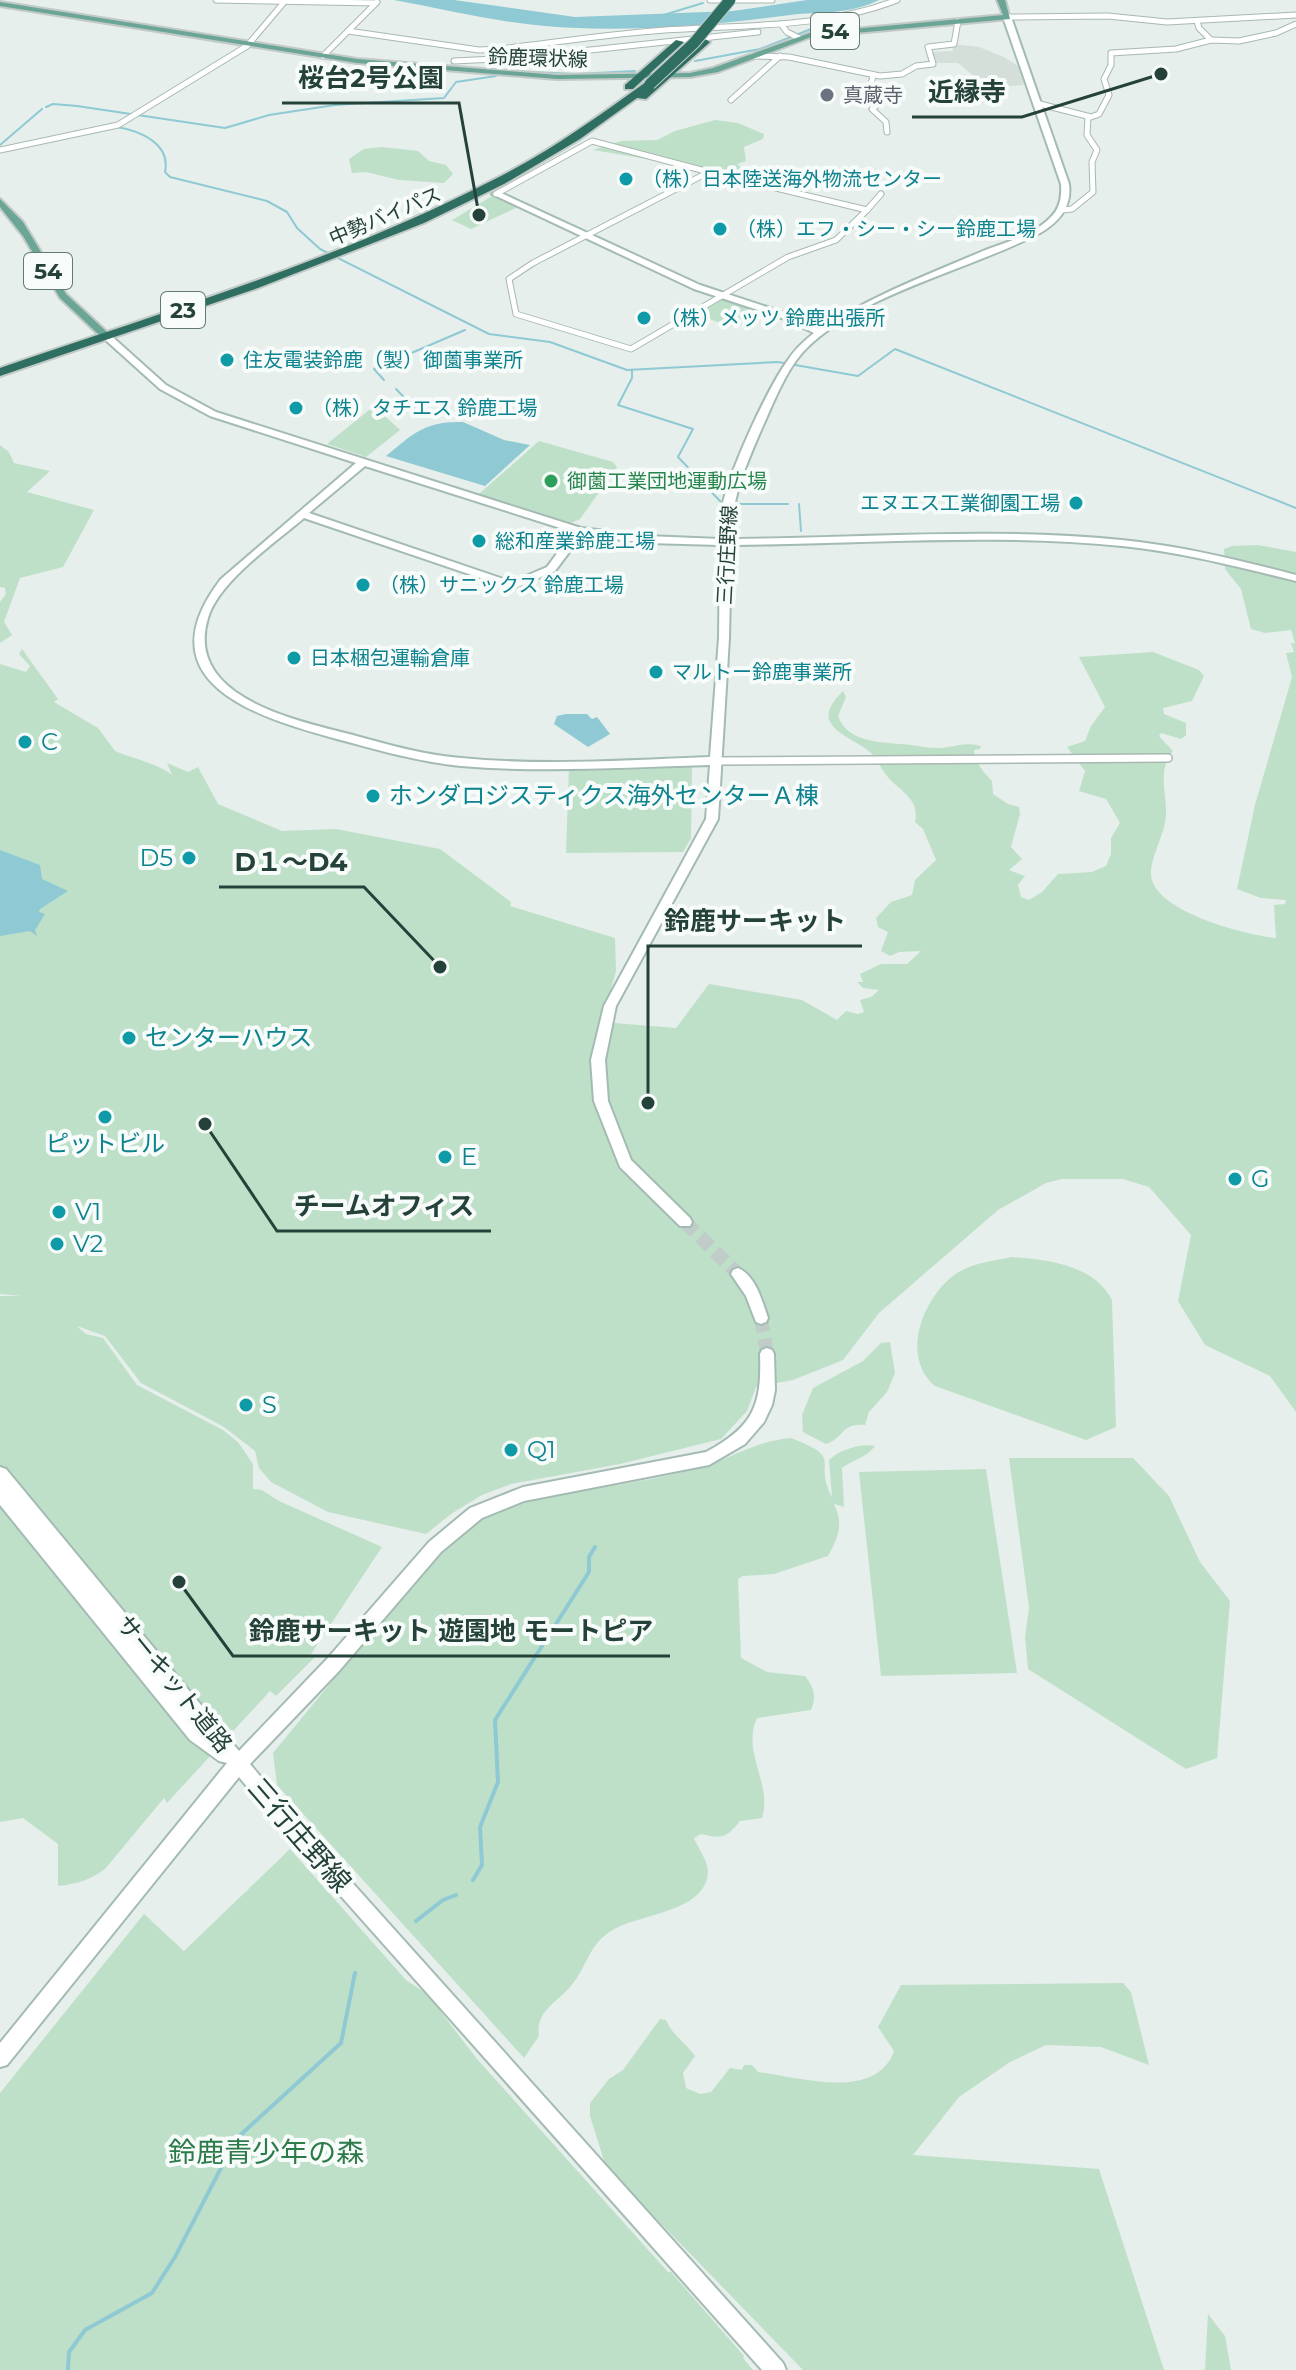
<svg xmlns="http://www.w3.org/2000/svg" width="1296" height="2370" font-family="Montserrat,'Noto Sans JP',sans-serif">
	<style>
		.built { fill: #d4dfda }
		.green { fill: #bfe0c8 }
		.water { fill: #8ec9d4 }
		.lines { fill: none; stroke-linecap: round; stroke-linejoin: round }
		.stream-far1 { stroke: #8ec9d4; stroke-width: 2 }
		.stream { stroke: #8ec9d4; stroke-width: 4 }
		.secondary-tunnel { stroke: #bfccc8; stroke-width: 14; stroke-dasharray: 14 7; stroke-linecap: butt }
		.street-far1-casing { stroke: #a8b8b2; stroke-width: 7 }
		.street-casing { stroke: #a8b8b2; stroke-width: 10 }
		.secondary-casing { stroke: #a4bbb3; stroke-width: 4 }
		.primary-casing { stroke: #c2cac8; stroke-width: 4 }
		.highway-casing { stroke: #c2cac8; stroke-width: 4 }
		.street-far1 { stroke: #fff; stroke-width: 5 }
		.street { stroke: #fff; stroke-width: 7 }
		.secondary { fill: #fff; fill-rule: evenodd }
		.primary { fill: #6aa596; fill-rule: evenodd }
		.highway { fill: #2f6f62; fill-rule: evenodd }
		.highway-bridge-casing { stroke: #c2cac8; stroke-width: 13; stroke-linecap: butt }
		.highway-bridge { stroke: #2f6f62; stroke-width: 11 }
		.worship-dot { fill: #6b7280; stroke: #f7fbf9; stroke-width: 3 }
		.culture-dot { fill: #0f9aa8; stroke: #f7fbf9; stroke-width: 3 }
		.leisure-dot { fill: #2e9e5b; stroke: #f7fbf9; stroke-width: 3 }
		.labels { text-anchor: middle; stroke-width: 8; stroke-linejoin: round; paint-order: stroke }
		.far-street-label { font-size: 20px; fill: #24423a; stroke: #f7fbf9 }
		.far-worship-label { font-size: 20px; fill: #5b616d; stroke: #f7fbf9; text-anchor: start }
		.far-culture-label { font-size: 20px; fill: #0d838f; stroke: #f7fbf9; text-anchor: start }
		.far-leisure-label { font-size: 20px; fill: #27864d; stroke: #f7fbf9; text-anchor: start }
		.shield { fill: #f7fbf9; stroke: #637a73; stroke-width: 2 }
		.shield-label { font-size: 22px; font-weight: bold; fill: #24423a }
		.culture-label { font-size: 24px; fill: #0d838f; stroke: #f7fbf9; text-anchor: start }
		.street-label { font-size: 24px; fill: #24423a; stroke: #f7fbf9 }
		.near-street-label { font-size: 28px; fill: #24423a; stroke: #f7fbf9 }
		.near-park-label { font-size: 28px; fill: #2d7a4b; stroke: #f7fbf9 }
		.leader { fill: none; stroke: #24423a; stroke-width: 3 }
		.callout-dot { fill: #24423a; stroke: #f7fbf9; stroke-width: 3 }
		.callout-label { font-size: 26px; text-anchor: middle; font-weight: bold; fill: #24423a; stroke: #f7fbf9; stroke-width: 8; stroke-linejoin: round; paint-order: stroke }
	</style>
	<rect width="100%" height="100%" fill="#e6efeb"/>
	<polygon class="built" points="952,44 979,47 1004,57 1018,66 1024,85 983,88 981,82 958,63 934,63 929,52 953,51"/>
	<g class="green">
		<polygon points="715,120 738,123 764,134 763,139 744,147 746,161 737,164 746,172 737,174 593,150 621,141 657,140 675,131"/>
		<polygon points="382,147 418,151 429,161 446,165 453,174 444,183 399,180 366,172 352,173 349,159 364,149"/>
		<polygon points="494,195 518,207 471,229 452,220"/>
		<path d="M717,299H727L768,313C733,333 731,327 695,313Z"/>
		<polygon points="374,406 400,430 366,457 327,444"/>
		<polygon points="539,441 613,462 617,467 580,519 571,523 479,494"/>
		<polygon points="0,445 9,452 14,463 50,471 27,492 94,510 63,567 20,578 4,622 12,635 0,643 0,602 6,594 5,588 0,587"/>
		<path d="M1258,545L1296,552V1412L1270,1376L1205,1345L1178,1301L1191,1235L1149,1187L1123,1179H1062L1046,1183L998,1210L879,1313L843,1360L793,1380L756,1387L747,1411L721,1439L620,1464L511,1484L482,1495L451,1514L426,1534L328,1512L271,1482L259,1468L255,1451L224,1427L141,1383L105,1336L77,1326L86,1334L103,1338L137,1385L223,1430L238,1442L253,1464V1489L262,1490L279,1501L382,1547L311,1654L314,1658L276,1696L270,1691L167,1803L164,1798L105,1869C90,1880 77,1884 58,1886V1844L23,1818L0,1822V1296H21L0,1294V664L26,672L30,666L19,654L22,649L58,699L54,702L98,728L115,751C131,758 159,764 172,775L167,763L188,772L198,767L218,804L282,831L336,829L440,849L511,902L510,906L615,938L616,971L602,1022L676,1028L709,984L802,1000L837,1020L846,1011L858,1014L864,1012L860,1000L871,997L879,990L863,988L857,982H863L860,974L881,964H907L921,951L899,952L890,956L881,951L888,932L878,927L876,918L891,902L912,895L915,880L936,860L923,829L915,822C921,797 896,790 884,772C879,765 877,758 870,752C847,734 807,726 843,691L846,697L838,716C848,745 887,742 911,745C920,746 928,748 937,748C954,748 962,741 981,746L980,749L974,750C974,761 984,773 992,781L993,794L1008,804L1019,807L1020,814L1011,847L1022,859L1009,870L1025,876L1018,885L1021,897L1029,900L1042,892L1058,874L1092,872L1106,866L1111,854V838L1120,823L1106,799L1079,791L1085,771L1067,747L1085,741L1091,726L1105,707L1079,657L1153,652L1199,670L1204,676L1192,701L1163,708L1164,714L1186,723V735L1181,739L1161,733L1159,736L1173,751C1157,769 1167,794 1166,816C1165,834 1150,858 1151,875C1154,912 1246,935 1276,938L1274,905L1285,904L1286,900L1261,898L1237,889L1255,805L1292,677L1286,653L1294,652L1291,643H1295L1291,630L1265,633L1251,629L1241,589L1225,569L1224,549L1232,546Z"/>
		<polygon points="692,767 691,838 683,852 566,853 569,768"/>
		<path d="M1011,1257C1045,1259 1095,1265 1112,1300L1116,1427L1086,1440L935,1386C899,1356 924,1295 957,1273C973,1263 993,1261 1011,1257Z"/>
		<path d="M890,1342L895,1373L887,1392L869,1412L865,1425C840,1423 845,1438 826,1444L803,1432L802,1415L813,1388L863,1361L881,1343Z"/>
		<path d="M791,1438C846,1459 812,1460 832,1497L829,1460C839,1450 861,1443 875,1446C866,1458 854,1459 842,1468L844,1507L834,1504C844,1524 838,1538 828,1556L774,1574L743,1576L738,1579L741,1658L767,1672L805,1676C814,1688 817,1696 811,1710L757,1718C741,1752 773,1784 762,1818L740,1821C727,1838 721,1839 701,1834L694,1838C698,1848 708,1861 708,1872C706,1914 635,1913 608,1933C588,1947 586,1969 570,1987C556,2003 535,2012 539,2036L524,2058L277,1785L273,1753L434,1557L468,1526L496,1509L516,1503C574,1491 634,1484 692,1470C727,1461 754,1441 791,1438Z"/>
		<polygon points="1009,1458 1133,1458 1169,1496 1200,1562 1230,1601 1217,1758 1186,1769 1028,1669 1025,1637 1029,1608"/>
		<polygon points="986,1469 1017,1673 881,1676 859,1472"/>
		<polygon points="290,1849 406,1980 428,1995 477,2059 668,2272 671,2272 744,2356 743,2358 753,2370 0,2370 0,2093 144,1914 184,1951"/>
		<path d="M1123,1983L1131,1992L1149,2065L1101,2047L1046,2045L1010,2062L959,2097L913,2155L1099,2169L1164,2370H803L606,2167L590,2116V2103L609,2079L623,2070L660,2019L666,2020C673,2036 685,2042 695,2056L683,2073L686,2088L700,2094L711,2092L730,2068L742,2070L744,2065H752L758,2072C798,2077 876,2102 894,2051L878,2027L901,1985Z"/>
		<polygon points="1208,2314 1225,2336 1231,2370 1205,2370"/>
	</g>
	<g class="water">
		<path d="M394,0H454L575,17L733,11L807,0H879C849,15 822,11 790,15C711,25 625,33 545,26C495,22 444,9 394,0Z"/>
		<path d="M463,422L504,440L530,445L485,486L386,456C414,433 425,421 463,422Z"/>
		<polygon points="566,714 587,714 592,719 597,717 610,734 588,747 554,724 557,716"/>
		<polygon points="0,850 40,865 42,879 68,891 40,909 39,912 45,914 35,930 37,936 30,931 0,936"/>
	</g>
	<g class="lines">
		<g class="stream-far1">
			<polyline points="657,17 703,3"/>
			<polyline points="695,61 760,49 834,20"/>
			<polyline points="507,71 576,74 635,71"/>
			<polyline points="46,107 53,104 77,106 225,128 269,115 335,105 444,98 456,82 496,76"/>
			<path d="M117,127C141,131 171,144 165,172L170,177L267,201L287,212L297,228L320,249L489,334L550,342L627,370L778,362L858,376L895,349L1296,508"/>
			<polyline points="0,145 42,109"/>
			<polyline points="632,370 632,378 618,405 693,429 678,457 721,502"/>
			<polyline points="384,380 374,369 465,330"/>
			<polyline points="396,389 417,411 439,413"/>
			<polyline points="738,504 788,504"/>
			<polyline points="799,504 801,531"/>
		</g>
		<g class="stream">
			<polyline points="473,1880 482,1865 480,1827 498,1782 495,1720 589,1572 589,1557 595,1547"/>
			<polyline points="416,1921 443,1900 456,1895"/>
			<polyline points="68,2370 69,2352 85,2330 152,2293 175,2257 236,2139 341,2043 355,1973"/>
		</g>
		<g class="secondary-tunnel">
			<polyline points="685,1222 738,1274"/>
			<polyline points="761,1318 767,1354"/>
		</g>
		<g class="street-far1-casing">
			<g id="street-far1">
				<polyline points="216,0 376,3"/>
				<polyline points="710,0 772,0"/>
				<polyline points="1007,17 1108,16 1167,22 1296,15"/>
				<polyline points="1197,21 1199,28 1211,40"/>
				<polyline points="781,24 787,32 799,38"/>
				<path d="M348,31L479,50L500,49C551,43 602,35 653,31C734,24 821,30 897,0"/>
				<polyline points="323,56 377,2"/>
				<polyline points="752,56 789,57 880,76 902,74 916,66 933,64 928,47 954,44 958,21"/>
				<polyline points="454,61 516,58 758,32"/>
				<polyline points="873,76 871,84 887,97 872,109 886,122 887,132"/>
				<polyline points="731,100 780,56"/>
				<polyline points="1036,103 1091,117 1099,114 1109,95 1104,79 1111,65 1111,53 1176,49 1211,40 1239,41 1276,33 1296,24"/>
				<polyline points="0,150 118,125 247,46 286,0"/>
				<polygon points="709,172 867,210 836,240 788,257 631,349 516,314 509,279 533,263"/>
				<polyline points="496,194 592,141 709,172"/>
				<polyline points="867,210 881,194"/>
				<polyline points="1062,210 1072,209 1093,192 1092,162 1097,150 1087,135 1088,117"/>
			</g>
		</g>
		<g class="street-casing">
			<polyline id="street" points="716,761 1168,758"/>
		</g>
		<g class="secondary-casing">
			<g id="secondary">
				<path d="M1007,15L1011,17L1069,184C1072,207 1059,222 1040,233C970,270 855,295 802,353C784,374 773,404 762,428C746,465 731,498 731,539C861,538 993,527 1122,540C1181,546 1239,560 1296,575V581C1239,567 1181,552 1122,546C993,533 861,544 731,545L729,638L718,819L616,1006L605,1060L608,1101L631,1160L690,1218L692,1222L690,1226H680L620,1167L594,1101L591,1060L604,1006L706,819L710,765C627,767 544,773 461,766C419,762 378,750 337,739C256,717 142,682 221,579L356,463L210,416L160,389L100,335L108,333L166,385L216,412L581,528L647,536L720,539C721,531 720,522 721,514C725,479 767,389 788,360C795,349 804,341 814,333L785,319L694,289L492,194L499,192L700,285L791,315L820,329C871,296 927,275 983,251C1005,242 1032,236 1050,218C1060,209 1062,197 1061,184L1003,17ZM365,466L573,532L547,567L512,582L309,513ZM304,518L513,589L555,571L582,535L647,543L720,545L719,638L710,757C628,760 544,766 461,758C423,755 386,744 349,734C295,720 184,697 208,618C219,581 275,543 304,518Z"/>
				<path d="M738,1268C756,1276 762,1301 768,1318L766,1322L761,1324L756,1322L746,1296L731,1274L733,1270Z"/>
				<path d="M767,1348L772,1350L774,1354L775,1390L772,1405L764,1422L745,1444L709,1465L524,1501L482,1518L441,1552L339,1671L250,1764L296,1820L783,2363L786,2370H762L284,1832L239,1777L7,2065L0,2067V2043L227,1763L219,1761L190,1740L0,1505V1467L6,1469L239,1751L327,1659L429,1542L470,1508L523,1487L706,1452C753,1427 762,1406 760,1354L762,1350Z"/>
			</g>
		</g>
		<g class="primary-casing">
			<g id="primary">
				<polygon points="997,0 1005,0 1010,19 811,37 718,72 690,77 557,79 357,63 0,6 0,2 357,59 557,75 690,73 713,68 810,33 1003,15"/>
				<polygon points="0,199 23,222 66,294 108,333 108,337 102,337 96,332 60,298 23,236 0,207"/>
			</g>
		</g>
		<g class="highway-casing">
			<g id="highway">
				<path d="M705,39L710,42L708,44L646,99L637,98L580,139L504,184L424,223L258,288L0,376V368C166,311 336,261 493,180C548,153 597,117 646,82H653Z"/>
				<polygon points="676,40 684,42 633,89 625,89 625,85"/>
			</g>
		</g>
		<use href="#street-far1" class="street-far1"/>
		<use href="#street" class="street"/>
		<use href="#secondary" class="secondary"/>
		<use href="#primary" class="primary"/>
		<use href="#highway" class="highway"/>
		<g class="highway-bridge-casing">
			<polyline id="highway-bridge" points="650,84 694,43 730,0"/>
		</g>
		<use href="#highway-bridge" class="highway-bridge"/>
	</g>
	<circle class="worship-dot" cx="827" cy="95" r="8"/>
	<g class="culture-dot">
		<circle cx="626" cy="179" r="8"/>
		<circle cx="720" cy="229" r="8"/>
		<circle cx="644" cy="318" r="8"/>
		<circle cx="227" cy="360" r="8"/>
		<circle cx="296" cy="408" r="8"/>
		<circle cx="1076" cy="503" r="8"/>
		<circle cx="479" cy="541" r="8"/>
		<circle cx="363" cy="585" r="8"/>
		<circle cx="294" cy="658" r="8"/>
		<circle cx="656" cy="672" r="8"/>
		<circle cx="25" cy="742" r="8"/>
		<circle cx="373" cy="796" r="8"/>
		<circle cx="189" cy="858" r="8"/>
		<circle cx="129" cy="1038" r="8"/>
		<circle cx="105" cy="1117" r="8"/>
		<circle cx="445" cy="1157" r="8"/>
		<circle cx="1235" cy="1179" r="8"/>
		<circle cx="59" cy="1212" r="8"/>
		<circle cx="57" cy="1244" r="8"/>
		<circle cx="246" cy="1405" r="8"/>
		<circle cx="511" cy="1450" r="8"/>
	</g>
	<circle class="leisure-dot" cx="551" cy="481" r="8"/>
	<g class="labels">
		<g class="far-street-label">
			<text transform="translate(538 58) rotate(2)" y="7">鈴鹿環状線</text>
			<text transform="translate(385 216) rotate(-23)" y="7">中勢バイパス</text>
			<text transform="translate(727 555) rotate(-87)" y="7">三行庄野線</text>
		</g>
		<g class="far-worship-label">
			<text x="843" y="102">真蔵寺</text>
		</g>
		<g class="far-culture-label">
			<text x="642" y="186">（株）日本陸送海外物流センター</text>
			<text x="736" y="236">（株）エフ・シー・シー鈴鹿工場</text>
			<text x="660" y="325">（株）メッツ 鈴鹿出張所</text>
			<text x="243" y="367">住友電装鈴鹿（製）御薗事業所</text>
			<text x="312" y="415">（株）タチエス 鈴鹿工場</text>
			<text x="1060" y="510" text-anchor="end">エヌエス工業御園工場</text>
			<text x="495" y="548">総和産業鈴鹿工場</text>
			<text x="379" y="592">（株）サニックス 鈴鹿工場</text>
			<text x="310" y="665">日本梱包運輸倉庫</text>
			<text x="672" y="679">マルトー鈴鹿事業所</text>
		</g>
		<g class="far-leisure-label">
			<text x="567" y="488">御薗工業団地運動広場</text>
		</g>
		<g class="shield">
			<rect x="811" y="13" width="48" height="36" rx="6"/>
			<rect x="24" y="253" width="48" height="36" rx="6"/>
			<rect x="161" y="292" width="44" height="36" rx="6"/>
		</g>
		<g class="shield-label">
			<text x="835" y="39">54</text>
			<text x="48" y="279">54</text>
			<text x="183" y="318">23</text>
		</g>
		<g class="culture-label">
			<text x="41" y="750">C</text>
			<text x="389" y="804">ホンダロジスティクス海外センターＡ棟</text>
			<text x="173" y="866" text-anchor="end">D5</text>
			<text x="145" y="1046">センターハウス</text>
			<text x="105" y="1152" text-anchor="middle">ピットビル</text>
			<text x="461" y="1165">E</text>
			<text x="1251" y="1187">G</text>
			<text x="75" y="1220">V1</text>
			<text x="73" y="1252">V2</text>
			<text x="262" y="1413">S</text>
			<text x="527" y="1458">Q1</text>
		</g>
		<g class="street-label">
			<text transform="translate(174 1684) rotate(51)" y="8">サーキット道路</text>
		</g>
		<g class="near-street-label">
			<text transform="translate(300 1835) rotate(49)" y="10">三行庄野線</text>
		</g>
		<g class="near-park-label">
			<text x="266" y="2162">鈴鹿青少年の森</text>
		</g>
	</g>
	<path class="leader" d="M479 215L459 103H282M1161 74L1022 117H912M440 967L364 887H219M648 1103L648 946H862M205 1124L277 1231H491M179 1582L233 1656H670"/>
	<g class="callout-dot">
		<circle cx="479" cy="215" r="8"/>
		<circle cx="1161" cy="74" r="8"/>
		<circle cx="440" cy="967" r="8"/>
		<circle cx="648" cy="1103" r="8"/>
		<circle cx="205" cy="1124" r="8"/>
		<circle cx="179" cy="1582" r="8"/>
	</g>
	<g class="callout-label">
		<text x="371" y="87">桜台2号公園</text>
		<text x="967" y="101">近縁寺</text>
		<text x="291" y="871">D１～D4</text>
		<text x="755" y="930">鈴鹿サーキット</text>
		<text x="384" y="1215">チームオフィス</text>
		<text x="451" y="1640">鈴鹿サーキット 遊園地 モートピア</text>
	</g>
</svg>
